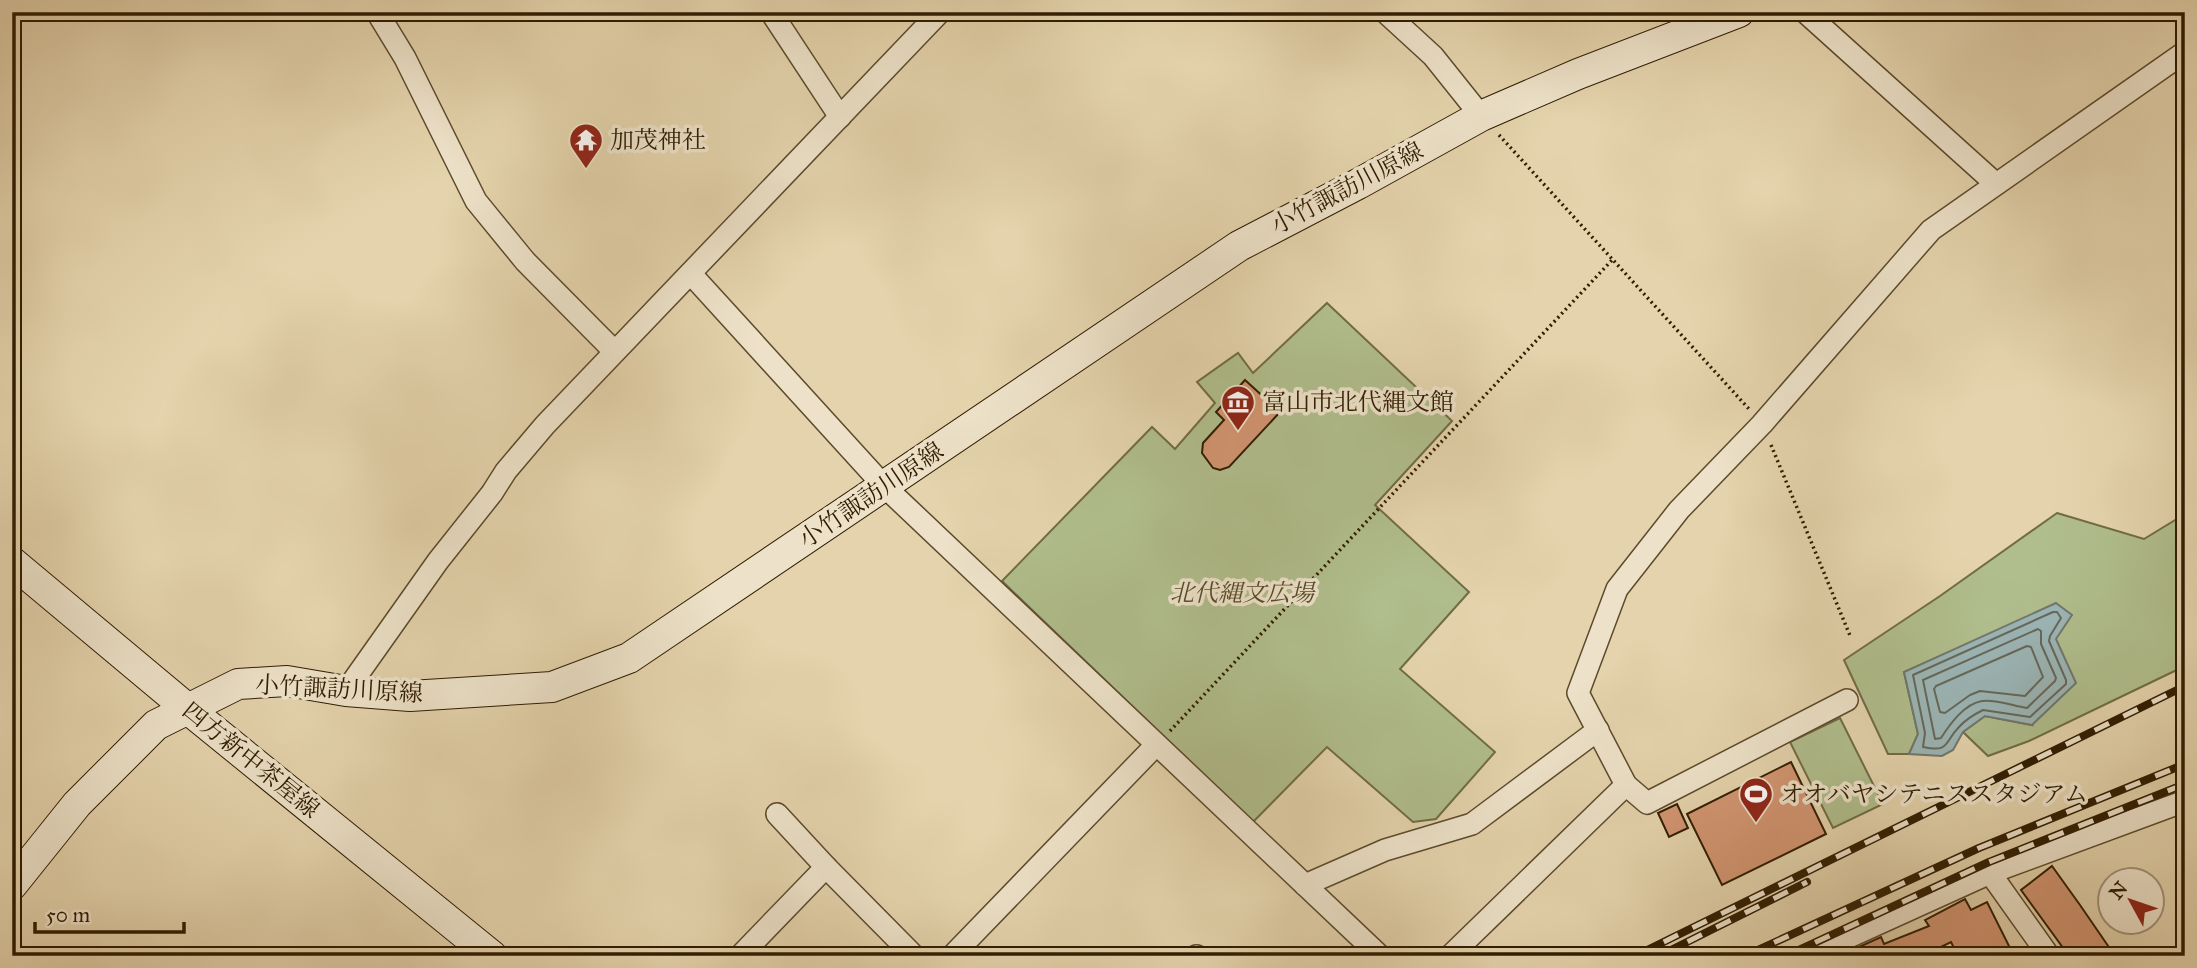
<svg xmlns="http://www.w3.org/2000/svg" width="2197" height="968" font-family="'IM FELL Great Primer','Noto Serif JP',serif">
	<style>
		.green { fill: #b0bd8c; stroke: #706c46; stroke-width: 2 }
		.water { fill: #9bb5b5; stroke: #70786d; stroke-width: 2 }
		.lines { fill: none; stroke-linecap: round; stroke-linejoin: round }
		.shore { stroke: #65685a; stroke-width: 2 }
		.building { fill: #d29571; stroke: #2f1c00; stroke-width: 2 }
		.minor-casing { stroke: #5c4a2b; stroke-width: 24 }
		.secondary-casing { stroke: #2f1c00; stroke-width: 32 }
		.path { stroke: #2f1c00; stroke-width: 3.5; stroke-dasharray: 2 3.5; stroke-linecap: butt }
		.minor { stroke: #ede2c9; stroke-width: 21 }
		.secondary { stroke: #ede2c9; stroke-width: 30 }
		.rail-casing { stroke: #2f1c00; stroke-width: 8 }
		.rail { stroke: #ede2c9; stroke-width: 5; stroke-dasharray: 16; stroke-linecap: butt }
		.labels { text-anchor: middle; stroke-width: 7; stroke-linejoin: round; paint-order: stroke }
		.poi-label { font-size: 24px; fill: #2f1c00; stroke: #ede2c9; text-anchor: start }
		.street-label { font-size: 24px; fill: #2f1c00; stroke: #ede2c9 }
		.park-label { font-size: 24px; font-style: italic; fill: #564c2a; stroke: #ede2c9 }
	</style>
	<rect width="100%" height="100%" fill="#e4d3ac"/>
	<filter id="stains"><feTurbulence type="fractalNoise" baseFrequency=".00286" numOctaves="4"/><feColorMatrix values="0 0 0 0 .2 0 0 0 0 .09 0 0 0 0 .02 0 0 0 .5 -.17"/></filter>
	<radialGradient id="worn" r=".72"><stop offset=".6" stop-color="#630" stop-opacity="0"/><stop offset="1" stop-color="#630" stop-opacity=".3"/></radialGradient>
	<g class="green">
		<polygon points="1327,303 1452,421 1375,505 1469,592 1400,669 1495,752 1436,819 1413,822 1327,747 1253,822 1002,581 1152,427 1175,449 1215,403 1197,382 1238,353 1253,373"/>
		<polygon points="2057,513 2144,539 2185,514 2185,666 2029,741 1988,756 1963,732 1985,716 2032,725 1983,637 1904,672 1918,734 1909,754 1888,754 1844,660 1940,596"/>
		<polygon points="1840,718 1883,804 1833,828 1790,742"/>
	</g>
	<polygon class="water" points="2056,603 2072,615 2056,639 2076,683 2032,725 1985,716 1963,732 1953,750 1942,756 1909,754 1918,734 1904,672"/>
	<g class="lines">
		<g class="shore">
			<path d="M2053,612H2057L2061,618L2050,636L2049,641L2066,680V684L2030,717L1983,710C1975,714 1965,720 1959,727C1944,742 1950,753 1923,747L1925,733L1913,675Z"/>
			<path d="M2038,629L2041,631V644L2056,678L2055,681L2027,708C2013,706 1996,699 1982,701C1964,704 1950,724 1941,738L1935,739L1923,680Z"/>
			<polygon points="2027,646 2031,647 2043,677 2025,696 1980,691 1970,695 1945,713 1940,712 1934,689 1936,686"/>
		</g>
	</g>
	<g class="building">
		<polygon points="1245,380 1280,412 1229,467 1220,470 1213,468 1202,453 1203,443 1224,420 1216,412"/>
		<polygon points="1791,762 1826,834 1722,885 1687,814"/>
		<polygon points="1677,804 1688,828 1669,837 1658,813"/>
		<polygon points="2052,866 2080,905 2115,956 2069,956 2021,890"/>
		<polygon points="1965,899 1971,910 1987,902 2014,956 1958,956 1951,942 1922,956 1839,956 1881,937 1884,944 1929,926 1925,920"/>
	</g>
	<g class="lines">
		<g class="minor-casing">
			<g id="minor">
				<polyline points="377,12 405,58 476,201 525,261 614,351"/>
				<polyline points="771,12 840,117"/>
				<polyline points="1385,12 1433,56 1481,116"/>
				<polyline points="1805,12 1996,184"/>
				<polyline points="691,274 884,486 1380,956"/>
				<polyline points="346,691 438,561 492,493 506,471 545,425 940,12"/>
				<polyline points="1847,700 1647,803 1626,785 1578,693 1617,589 1679,510 1762,424 1931,230 2185,52"/>
				<polyline points="777,814 826,867 914,956"/>
				<polyline points="1990,873 2185,801"/>
				<polyline points="1305,885 1385,850 1472,824 1598,730"/>
				<polyline points="740,956 826,867"/>
				<polyline points="952,956 1156,745"/>
				<polyline points="1196,956 1197,956"/>
				<polyline points="1450,956 1626,785"/>
				<polyline points="1807,956 1990,873 2049,956"/>
			</g>
		</g>
		<g class="secondary-casing">
			<g id="secondary">
				<polyline points="12,562 189,710 492,956"/>
				<polyline points="12,885 77,804 156,725 238,684 287,681 346,691 410,696 552,687 629,658 1239,246 1358,184 1481,116 1578,74 1739,12"/>
			</g>
		</g>
		<g class="path">
			<polyline points="1499,135 1749,409"/>
			<polyline points="1771,445 1851,638"/>
			<polyline points="1170,731 1613,259"/>
		</g>
		<use href="#minor" class="minor"/>
		<use href="#secondary" class="secondary"/>
		<g class="rail-casing">
			<g id="rail">
				<polyline points="1635,956 2185,686"/>
				<polyline points="1659,956 1807,882"/>
				<polyline points="1745,956 1979,848 2185,764"/>
				<polyline points="1786,956 1989,862 2185,784"/>
			</g>
		</g>
		<use href="#rail" class="rail"/>
	</g>
	<defs>
		<g id="temple-pin" transform="scale(1.75)"><path d="M0 17L-7.5 6A9.5 9.5 0 1 1 7.5 6Z" fill="#8f2418" stroke="#ede2c9"/><path d="M0-6L5-2H3V0L6.5 2.5H4V6H1.5V3h-3V6H-4V2.5H-6.5L-3 0V-2H-5Z" fill="#fff"/></g>
		<g id="museum-pin" transform="scale(1.75)"><path d="M0 17L-7.5 6A9.5 9.5 0 1 1 7.5 6Z" fill="#8f2418" stroke="#ede2c9"/><path d="M0-6L6-3V-2H-6V-3ZM-5-1h2V3h-2ZM-1-1h2V3h-2ZM3-1h2V3H3ZM-6 4H6V6H-6Z" fill="#fff"/></g>
		<g id="stadium-pin" transform="scale(1.75)"><path d="M0 17L-7.5 6A9.5 9.5 0 1 1 7.5 6Z" fill="#8f2418" stroke="#ede2c9"/><path d="M0-5a6.5 5 0 1 0 0 10a6.5 5 0 1 0 0-10ZM-3.5-1.8h7v3.6h-7Z" fill="#fff"/></g>
	</defs>
	<g fill-rule="evenodd">
		<use href="#temple-pin" x="586" y="140"/>
		<use href="#museum-pin" x="1238" y="402"/>
		<use href="#stadium-pin" x="1756" y="794"/>
	</g>
	<g class="labels">
		<g class="poi-label">
			<text x="610" y="148">加茂神社</text>
			<text x="1262" y="410">富山市北代縄文館</text>
			<text x="1780" y="802">オオバヤシテニススタジアム</text>
		</g>
		<g class="street-label">
			<text transform="translate(1347 188) rotate(-28)" y="8">小竹諏訪川原線</text>
			<text transform="translate(871 495) rotate(-34)" y="8">小竹諏訪川原線</text>
			<text transform="translate(339 689) rotate(3)" y="8">小竹諏訪川原線</text>
			<text transform="translate(251 760) rotate(39)" y="8">四方新中茶屋線</text>
		</g>
		<g class="park-label">
			<text x="1242" y="601">北代縄文広場</text>
		</g>
	</g>
	<rect width="2197" height="968" fill="none" stroke="#e4d3ac" stroke-width="42"/>
	<rect x="14" y="14" width="2169" height="940" fill="none" stroke="#2f1c00" stroke-width="3.5"/>
	<rect x="21" y="21" width="2155" height="926" fill="none" stroke="#2f1c00" stroke-width="2"/>
	<g transform="translate(2131 901) rotate(310)"><circle r="33" fill="#ede2c9" stroke="#a19379" stroke-width="2"/>
	<path d="M0-5L12 26L0 18L-12 26Z" fill="#8f2418"/>
	<text y="-10" font-size="19" font-weight="bold" text-anchor="middle" fill="#2f1c00">N</text>
	</g>
	<path d="M35 922v10h149v-10" fill="none" stroke="#2f1c00" stroke-width="3.5"/>
	<text x="46" y="922" font-size="21" fill="#2f1c00" stroke="#ede2c9" stroke-width="5" paint-order="stroke">50 m</text>
	<rect width="100%" height="100%" filter="url(#stains)"/>
	<rect width="100%" height="100%" fill="url(#worn)"/>
</svg>
